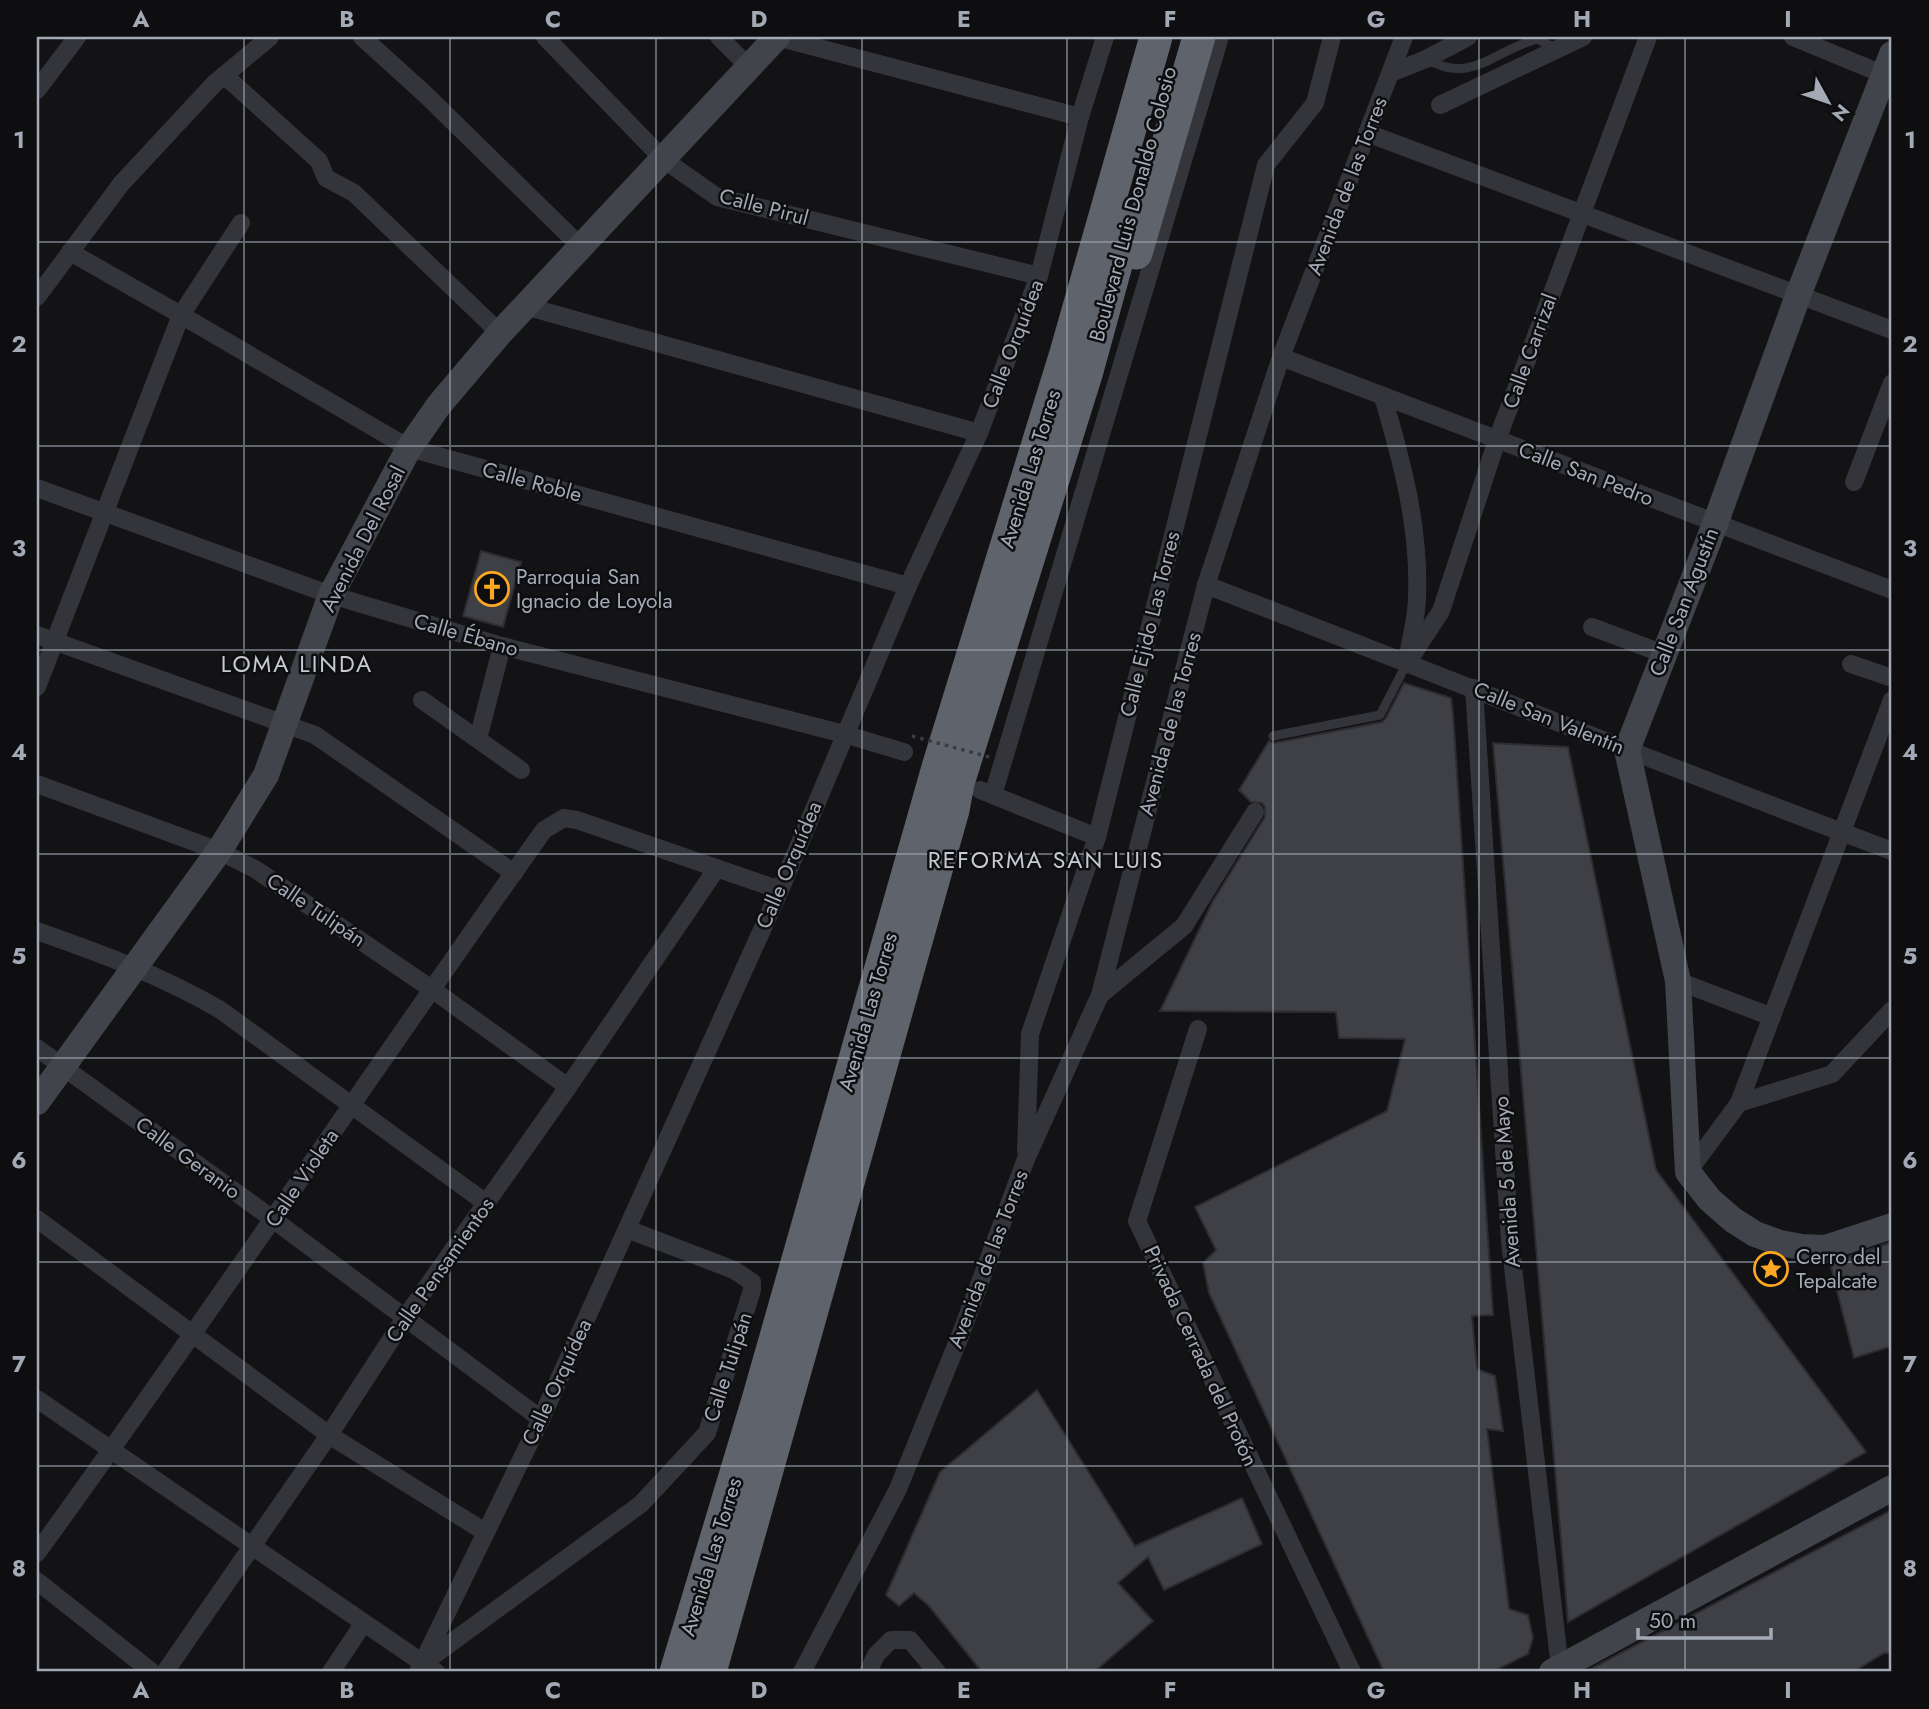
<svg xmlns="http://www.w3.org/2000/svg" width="1929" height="1709" font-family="Jost,sans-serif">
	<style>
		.building { fill: #3f4045; stroke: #2d2d31; stroke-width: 2 }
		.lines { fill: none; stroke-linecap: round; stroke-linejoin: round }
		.lane { stroke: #34353a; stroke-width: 9 }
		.street { stroke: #34353a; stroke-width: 18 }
		.secondary { stroke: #41444a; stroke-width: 26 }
		.highway { stroke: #5f636b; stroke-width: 33 }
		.path-bridge { stroke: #3a3c41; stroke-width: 3.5; stroke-dasharray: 3.5 5; stroke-linecap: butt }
		.grid { fill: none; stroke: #a3aab6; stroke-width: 2; stroke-opacity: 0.55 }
		.labels { text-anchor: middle; stroke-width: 5; stroke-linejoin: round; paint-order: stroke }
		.street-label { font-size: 21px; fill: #a3aab6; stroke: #0e0e10 }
		.poi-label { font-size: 21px; fill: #a3aab6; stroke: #0e0e10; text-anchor: start }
		.neighbourhood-label { font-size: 23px; letter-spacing: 2px; fill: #c5c9d2; stroke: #0e0e10 }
		.neatline { fill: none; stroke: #a3aab6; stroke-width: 2.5 }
		.grid-label { font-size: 23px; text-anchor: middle; font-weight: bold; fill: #a3aab6 }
	</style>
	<rect width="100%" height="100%" fill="#131315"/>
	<g class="building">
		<polygon points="481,551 521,562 503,627 463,616"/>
		<polygon points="1404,683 1451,698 1453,714 1493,1315 1472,1316 1477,1369 1495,1376 1503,1431 1487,1429 1509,1609 1528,1615 1533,1638 1528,1654 1492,1672 1384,1672 1209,1293 1203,1263 1216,1250 1195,1207 1387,1111 1405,1039 1339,1038 1336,1012 1160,1011 1213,901 1265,817 1265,807 1262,803 1251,802 1239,790 1269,741 1274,743 1382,722 1386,718"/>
		<polygon points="1493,743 1568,747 1656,1170 1866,1452 1568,1622"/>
		<polygon points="1892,1242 1892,1346 1854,1358 1830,1263"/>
		<polygon points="1037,1390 1135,1546 1242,1498 1262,1544 1164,1590 1148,1557 1118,1583 1153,1621 1094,1672 982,1672 929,1606 914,1593 899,1606 886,1595 940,1472"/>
		<polygon points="1892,1510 1892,1653 1884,1653 1853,1672 1585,1672"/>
	</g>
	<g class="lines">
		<g class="lane">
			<path d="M1426,59C1473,85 1492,51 1537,39L1555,48"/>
			<polyline points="1273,736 1380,715 1407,663"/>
		</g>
		<g class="street">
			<polyline points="362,37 426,95 580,246"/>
			<polyline points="545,37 663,159 717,197 1039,276"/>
			<polyline points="719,37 749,67"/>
			<polyline points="777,37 1080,117"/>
			<polyline points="1793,37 1892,78"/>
			<polyline points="1391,73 1426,59 1468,37"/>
			<polyline points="224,75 319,161 326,178 354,193 500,333"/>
			<polyline points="37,90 77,37"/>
			<polyline points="1440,105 1583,37"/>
			<polyline points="1367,133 1892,330"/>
			<polyline points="70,252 181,315 241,223"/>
			<polyline points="37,297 121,184 214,84 270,37"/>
			<polyline points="525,306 979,433"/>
			<polyline points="1281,357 1892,590"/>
			<path d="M1383,397C1402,461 1420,529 1417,597C1417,616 1411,637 1408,656"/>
			<polyline points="1854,482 1892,383"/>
			<polyline points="37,488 331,595 502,646 844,734 904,752"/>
			<path d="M1206,585C1435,673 1662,765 1892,851"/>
			<polyline points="1592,627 1664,654"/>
			<polyline points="37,635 315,735 514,873"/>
			<polyline points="1407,663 1441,611 1497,440 1648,37"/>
			<polyline points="1851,664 1892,678"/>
			<polyline points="37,687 181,315 409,448 908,586"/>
			<polyline points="1474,688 1510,1241 1560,1668 1564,1672"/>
			<polyline points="422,700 521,770"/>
			<polyline points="478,739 502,646"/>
			<polyline points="37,784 219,851 255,869 433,990 568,1087"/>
			<polyline points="980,790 1097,837"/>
			<polyline points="993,795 1220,37"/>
			<path d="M37,931C102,954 158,974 219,1009L486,1203"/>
			<polyline points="1678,981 1772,1017"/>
			<polyline points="1100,995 1184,926 1255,812"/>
			<polyline points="1198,1029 1137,1221 1352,1672"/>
			<polyline points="37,1048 274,1220 541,1419"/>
			<polyline points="1739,1103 1832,1074 1892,1010"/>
			<polyline points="1026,1151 1030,1034 1097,837 1266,165 1315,103 1332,37"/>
			<polyline points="1688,1172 1739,1103 1892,700"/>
			<polyline points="37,1219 329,1435 485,1532"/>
			<polyline points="37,1399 436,1672"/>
			<path d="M37,1553C210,1315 373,1070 544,830L564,818L577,820L780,890"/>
			<polyline points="37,1581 152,1672"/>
			<polyline points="426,1661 641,1504 707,1433 752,1290 752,1282 734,1270 627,1229"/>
			<polyline points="165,1672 329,1435 405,1318 568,1087 717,868"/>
			<polyline points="331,1672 363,1624"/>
			<polyline points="418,1672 541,1419 780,890 908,586 979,433 1039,276 1080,117 1105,37"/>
			<polyline points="802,1672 898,1489 960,1336 1026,1159 1100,995 1206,585 1281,357 1404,37"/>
			<polyline points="868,1672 876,1655 891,1640 910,1640 937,1672"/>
		</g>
		<g class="secondary">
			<polyline points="1892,54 1799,293 1715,524 1627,750 1678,981 1688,1172 1710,1200 1733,1220 1755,1234 1780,1243 1802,1247 1825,1248 1892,1226"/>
			<polyline points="37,1102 219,851 266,775 331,595 409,448 439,405 500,333 777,37"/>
			<polyline points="1552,1672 1892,1488"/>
		</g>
		<g class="highway">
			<polyline points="1136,253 1199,37"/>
			<polyline points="676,1672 758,1400 939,764 1066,353 1156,37"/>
			<polyline points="710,1672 953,810 958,783 1087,371 1128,221"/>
		</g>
		<polyline class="path-bridge" points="912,736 989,757"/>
	</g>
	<path class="grid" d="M244,37V1672M450,37V1672M656,37V1672M862,37V1672M1067,37V1672M1273,37V1672M1479,37V1672M1685,37V1672M37,242H1892M37,446H1892M37,650H1892M37,854H1892M37,1058H1892M37,1262H1892M37,1466H1892"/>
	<defs>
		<g id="church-ring" transform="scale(1.75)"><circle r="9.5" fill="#0e0e10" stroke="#fda822" stroke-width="1.5"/><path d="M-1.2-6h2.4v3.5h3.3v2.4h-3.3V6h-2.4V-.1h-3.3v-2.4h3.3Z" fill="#fda822"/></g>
		<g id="sight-ring" transform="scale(1.75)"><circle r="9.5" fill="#0e0e10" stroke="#fda822" stroke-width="1.5"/><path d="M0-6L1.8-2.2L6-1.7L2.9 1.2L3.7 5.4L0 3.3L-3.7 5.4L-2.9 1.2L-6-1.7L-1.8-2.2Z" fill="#fda822"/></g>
	</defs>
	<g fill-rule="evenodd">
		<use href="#church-ring" x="492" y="589"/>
		<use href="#sight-ring" x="1771" y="1269"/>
	</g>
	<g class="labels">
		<g class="street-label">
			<text transform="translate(1347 186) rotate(-69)" y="7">Avenida de las Torres</text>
			<text transform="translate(1133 204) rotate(-75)" y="7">Boulevard Luis Donaldo Colosio</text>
			<text transform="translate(764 207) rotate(15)" y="7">Calle Pirul</text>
			<text transform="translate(1013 344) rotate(-69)" y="7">Calle Orquídea</text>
			<text transform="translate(1530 351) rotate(-70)" y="7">Calle Carrizal</text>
			<text transform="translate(1030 469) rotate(-73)" y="7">Avenida Las Torres</text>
			<text transform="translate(1586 474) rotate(21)" y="7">Calle San Pedro</text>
			<text transform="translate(532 482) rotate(15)" y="7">Calle Roble</text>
			<text transform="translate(363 539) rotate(-63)" y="7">Avenida Del Rosal</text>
			<text transform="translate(1684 602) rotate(-69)" y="7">Calle San Agustín</text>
			<text transform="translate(1150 624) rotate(-76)" y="7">Calle Ejido Las Torres</text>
			<text transform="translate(466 635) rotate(16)" y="7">Calle Ébano</text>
			<text transform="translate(1549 718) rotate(22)" y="7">Calle San Valentín</text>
			<text transform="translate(1170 724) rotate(-75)" y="7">Avenida de las Torres</text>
			<text transform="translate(789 865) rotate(-67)" y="7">Calle Orquídea</text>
			<text transform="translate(316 910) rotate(34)" y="7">Calle Tulipán</text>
			<text transform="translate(868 1012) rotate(-74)" y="7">Avenida Las Torres</text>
			<text transform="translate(188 1158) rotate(36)" y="7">Calle Geranio</text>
			<text transform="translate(302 1178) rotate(-56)" y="7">Calle Violeta</text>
			<text transform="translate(1507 1182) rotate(-94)" y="7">Avenida 5 de Mayo</text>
			<text transform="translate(988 1259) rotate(-69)" y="7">Avenida de las Torres</text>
			<text transform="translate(440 1270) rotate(-55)" y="7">Calle Pensamientos</text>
			<text transform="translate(1201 1356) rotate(65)" y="7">Privada Cerrada del Protón</text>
			<text transform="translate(728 1367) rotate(-72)" y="7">Calle Tulipán</text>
			<text transform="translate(557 1382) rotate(-65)" y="7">Calle Orquídea</text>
			<text transform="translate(711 1557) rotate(-73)" y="7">Avenida Las Torres</text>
		</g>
		<g class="poi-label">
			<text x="516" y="584">Parroquia San<tspan x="516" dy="24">Ignacio de Loyola</tspan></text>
			<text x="1796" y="1264">Cerro del<tspan x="1796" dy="24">Tepalcate</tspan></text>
		</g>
		<g class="neighbourhood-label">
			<text x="297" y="672">LOMA LINDA</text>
			<text x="1046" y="868">REFORMA SAN LUIS</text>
		</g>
	</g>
	<rect width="1929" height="1709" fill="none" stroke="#0e0e10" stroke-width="77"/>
	<g transform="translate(1828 102) rotate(130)" stroke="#0e0e10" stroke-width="5" paint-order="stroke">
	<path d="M0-5L12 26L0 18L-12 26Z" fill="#a3aab6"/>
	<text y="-10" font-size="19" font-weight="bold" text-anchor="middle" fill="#a3aab6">N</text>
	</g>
	<path d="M1638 1628v10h133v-10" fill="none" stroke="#a3aab6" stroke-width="3.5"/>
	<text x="1649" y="1628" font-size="21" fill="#a3aab6" stroke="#0e0e10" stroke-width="5" paint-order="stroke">50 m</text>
	<rect x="38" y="38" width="1852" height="1632" class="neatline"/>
	<g class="grid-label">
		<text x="141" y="27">A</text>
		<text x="347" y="27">B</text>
		<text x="553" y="27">C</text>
		<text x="759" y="27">D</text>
		<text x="964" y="27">E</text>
		<text x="1170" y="27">F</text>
		<text x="1376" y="27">G</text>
		<text x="1582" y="27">H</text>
		<text x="1788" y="27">I</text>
		<text x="19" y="148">1</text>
		<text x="1910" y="148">1</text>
		<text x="19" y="352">2</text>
		<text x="1910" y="352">2</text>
		<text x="19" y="556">3</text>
		<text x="1910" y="556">3</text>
		<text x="19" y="760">4</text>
		<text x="1910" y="760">4</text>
		<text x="19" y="964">5</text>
		<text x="1910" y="964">5</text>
		<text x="19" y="1168">6</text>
		<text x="1910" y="1168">6</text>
		<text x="19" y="1372">7</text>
		<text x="1910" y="1372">7</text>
		<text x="19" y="1576">8</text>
		<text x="1910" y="1576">8</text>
		<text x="141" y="1698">A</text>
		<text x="347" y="1698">B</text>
		<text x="553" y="1698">C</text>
		<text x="759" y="1698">D</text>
		<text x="964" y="1698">E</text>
		<text x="1170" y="1698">F</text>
		<text x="1376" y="1698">G</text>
		<text x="1582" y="1698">H</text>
		<text x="1788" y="1698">I</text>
	</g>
</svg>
